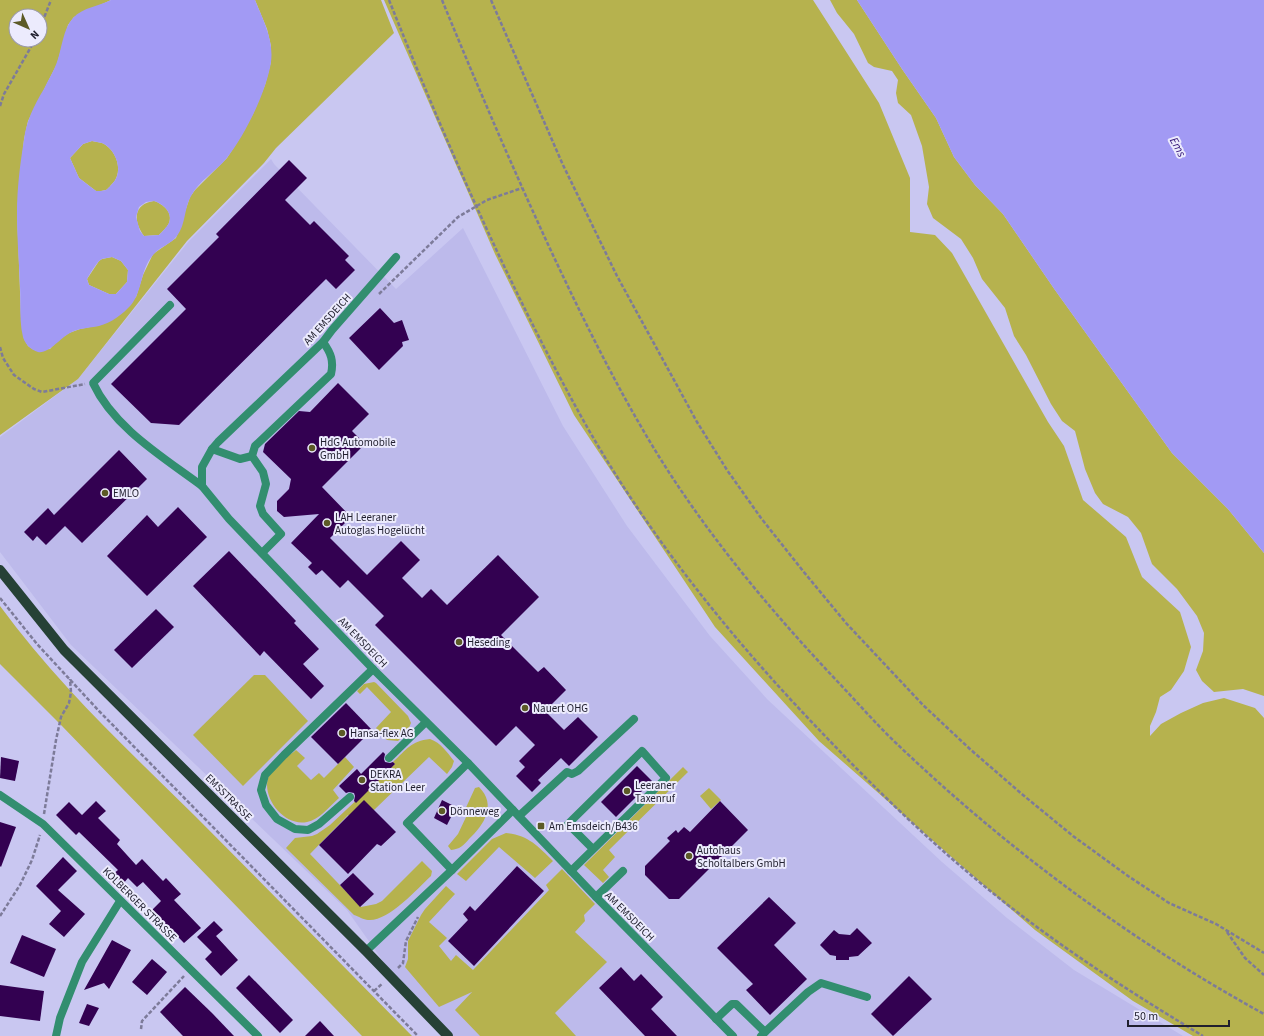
<svg xmlns="http://www.w3.org/2000/svg" width="1264" height="1036" font-family="'Source Sans 3',sans-serif">
	<style>
		.built { fill: #bdbaeb }
		.green { fill: #b6b24e; fill-rule: evenodd }
		.water { fill: #a29af4; fill-rule: evenodd }
		.building { fill: #330151 }
		.lines { fill: none; stroke-linecap: round; stroke-linejoin: round }
		.path { stroke: #7d7b99; stroke-width: 2.5; stroke-dasharray: 4 2; stroke-linecap: butt }
		.service { stroke: #328e6f; stroke-width: 8 }
		.minor { stroke: #328e6f; stroke-width: 8 }
		.primary { stroke: #264136; stroke-width: 10 }
		.poi-dot { fill: #5c5a26; stroke: #ecebfd; stroke-width: 1.5 }
		.labels { text-anchor: middle; stroke-width: 4; stroke-linejoin: round; paint-order: stroke }
		.street-label { font-size: 11px; fill: #201f2e; stroke: #ecebfd }
		.poi-label { font-size: 11px; fill: #201f2e; stroke: #ecebfd; text-anchor: start }
		.water-label { font-size: 12px; font-style: italic; fill: #301175; stroke: #ecebfd }
	</style>
	<rect width="100%" height="100%" fill="#c9c7f1"/>
	<polygon class="built" points="271,159 274,164 396,289 463,228 563,426 627,526 710,636 768,700 942,862 1007,918 1074,970 1183,1036 450,1036 399,984 347,910 71,645 0,552 0,437 78,379 189,241"/>
	<g class="green">
		<path d="M0,0H111L74,17L68,25L57,64L28,121L24,139L17,212L21,318L24,339L28,346L34,350L50,349L57,341L69,333L80,329L100,325L136,297L143,275L153,254L176,238L190,197L195,190L227,158L241,136L253,114L265,85L271,62V46L267,29L255,0H381L394,33L276,148L264,163L187,241L78,379L0,435ZM16,16H40V40H16Z"/>
		<polygon points="384,0 813,0 879,103 910,178 910,232 935,235 952,253 1048,422 1064,446 1083,500 1126,537 1142,577 1180,612 1191,647 1184,671 1171,690 1160,697 1156,712 1150,726 1150,736 1161,724 1181,713 1203,703 1224,698 1255,708 1264,718 1264,1036 1193,1036 1133,1001 1035,930 819,741 715,627 574,415 495,254"/>
		<polygon points="830,0 857,0 902,69 936,118 954,157 975,185 1003,214 1055,290 1172,453 1228,509 1264,553 1264,696 1243,689 1214,692 1202,681 1196,670 1203,651 1204,633 1197,616 1177,589 1152,564 1141,533 1128,517 1103,504 1095,493 1085,469 1075,431 1062,421 1051,404 1026,355 1014,336 1005,308 982,279 973,258 961,239 933,218 927,204 929,187 922,146 911,115 898,103 896,93 898,80 892,71 874,67 868,63 854,34 837,13"/>
		<path d="M92,141C95,142 99,142 102,143C116,149 124,171 113,183C111,185 108,189 106,190C103,191 99,191 96,191L79,178L70,158L83,144Z"/>
		<path d="M154,201C163,204 173,212 169,223C167,227 162,232 159,235L144,236C133,221 133,204 154,201Z"/>
		<polygon points="112,257 121,261 128,270 127,282 116,294 109,294 89,285 87,279 99,261 102,259"/>
		<path d="M0,606C57,684 127,749 195,816C268,889 340,963 412,1036H362L62,726L0,664Z"/>
		<polygon points="254,675 265,675 308,721 243,786 193,735"/>
		<polygon points="374,682 376,683 408,716 411,723 407,732 398,741 387,740 376,728 391,712 367,687 360,694 357,691 364,684"/>
		<path d="M430,739C441,743 447,752 454,761L452,767L447,774L429,757L374,810L354,821L348,815L310,854L361,907L376,904L382,901L422,861L432,871L431,876C417,889 388,922 368,920C364,920 358,916 354,915L286,848L295,838L312,836L317,834L330,825L395,764L393,762C406,750 411,741 430,739Z"/>
		<path d="M296,750L305,758L297,766L311,780L319,773L324,778L345,757L354,767L333,790L339,798C330,806 319,820 307,822C285,827 262,799 268,778C270,771 280,761 286,757C290,754 293,753 296,750Z"/>
		<polygon points="683,767 688,772 609,850 615,857 603,870 609,877 603,883 584,865"/>
		<path d="M479,787C497,805 484,825 469,839C463,846 460,849 451,850L448,846L458,834L467,815L463,814L475,788Z"/>
		<polygon points="709,788 721,800 711,809 700,796"/>
		<path d="M506,833C528,835 538,846 553,861L535,878L499,847L466,881L457,874L492,839Z"/>
		<polygon points="562,869 595,904 584,915 585,921 575,932 607,962 555,1013 576,1036 480,1036 455,1010 472,992 439,1007 405,967 408,959 408,941 421,915 425,909 446,886 455,894 429,922 447,938 439,946 451,961 456,955 473,970 549,890 546,885"/>
	</g>
	<g class="water">
		<path d="M111,0H255C263,20 274,40 271,62C267,90 245,136 226,159C216,171 199,181 191,196C184,208 186,224 177,236C171,244 160,247 154,254C140,268 143,291 131,305C123,314 111,323 99,326C89,328 79,328 70,333C60,338 49,354 38,352C31,350 25,344 23,337C19,321 21,303 20,286C19,262 17,237 17,213C17,189 20,164 24,140C26,122 34,105 44,89C48,80 54,71 57,62C62,48 63,29 73,18C83,7 100,6 111,0ZM92,141C95,142 99,142 102,143C116,149 124,171 113,183C111,185 108,189 106,190C103,191 99,191 96,191L79,178L70,158L83,144ZM154,201C163,204 173,212 169,223C167,227 162,232 159,235L144,236L140,231L136,217L139,207L146,202ZM112,257L121,261L128,270L127,282L116,294H109L89,285L87,279C90,274 97,261 102,259C104,258 109,258 112,257Z"/>
		<polygon points="857,0 1264,0 1264,553 1228,509 1172,453 1055,290 1003,214 975,185 954,157 936,118 902,69"/>
	</g>
	<g class="building">
		<polygon points="289,160 307,178 285,200 310,225 314,221 349,256 345,260 355,270 336,289 326,279 179,425 151,423 111,384 186,309 167,289 219,237 216,234"/>
		<polygon points="380,308 394,323 402,320 409,340 402,342 403,346 379,370 349,338"/>
		<polygon points="338,383 369,414 352,431 365,444 322,487 351,517 330,538 367,575 401,541 420,560 402,578 422,598 431,589 447,605 498,555 539,597 501,635 538,672 544,667 566,690 545,711 564,730 578,717 598,737 569,766 561,758 538,780 541,783 532,792 516,776 525,767 519,761 535,745 516,726 496,746 375,625 384,616 348,580 340,588 322,570 316,575 308,567 312,563 291,543 319,514 284,517 277,511 277,501 289,489 291,479 263,452 265,444 299,411 310,412"/>
		<polygon points="119,450 147,479 82,543 65,526 46,545 37,536 33,541 24,532 48,508 54,515"/>
		<polygon points="178,507 207,537 147,596 107,556 147,515 158,527"/>
		<polygon points="229,551 296,621 294,623 319,649 303,664 324,686 311,699 264,651 260,656 193,586"/>
		<polygon points="156,609 174,627 132,668 114,650"/>
		<polygon points="346,703 372,730 338,764 311,737"/>
		<polygon points="383,752 385,754 384,759 385,762 390,763 393,762 395,764 356,803 354,801 355,796 354,793 349,792 346,793 339,786 357,769 361,774"/>
		<polygon points="1,757 19,761 15,781 0,778"/>
		<polygon points="637,766 652,781 616,817 601,802"/>
		<polygon points="364,800 396,832 381,846 377,844 348,874 319,845"/>
		<polygon points="442,800 456,807 447,825 434,818"/>
		<polygon points="96,801 106,811 98,818 120,840 117,844 136,865 142,859 163,881 166,878 181,894 174,900 201,928 184,943 152,910 161,901 143,882 137,887 128,878 123,884 113,874 118,870 79,832 76,835 56,815 69,802 82,815"/>
		<polygon points="720,801 748,830 679,899 669,899 645,875 645,866 670,841 667,838 676,830 678,833 684,827 690,832"/>
		<polygon points="0,822 16,827 1,867 0,866"/>
		<polygon points="63,857 77,871 58,890 85,914 64,937 49,924 61,911 36,886"/>
		<polygon points="517,866 544,891 474,966 448,941 468,920 463,914 470,906 475,911"/>
		<polygon points="353,873 374,894 360,907 340,885"/>
		<polygon points="769,897 796,923 774,945 807,979 770,1015 746,990 753,984 717,948"/>
		<polygon points="214,921 223,930 216,936 238,960 221,976 205,959 212,952 197,937"/>
		<polygon points="857,928 872,943 858,956 849,957 849,960 836,960 836,956 830,955 820,945 834,930 839,934 850,935"/>
		<polygon points="22,935 56,949 44,977 10,963"/>
		<polygon points="112,940 131,950 109,989 104,983 84,990"/>
		<polygon points="152,959 167,972 147,995 132,982"/>
		<polygon points="621,967 634,981 641,974 663,997 651,1009 677,1036 645,1036 599,988"/>
		<polygon points="249,975 293,1020 280,1033 236,988"/>
		<polygon points="909,976 932,999 893,1036 871,1014"/>
		<polygon points="0,985 44,991 40,1021 0,1016"/>
		<polygon points="185,987 212,1013 234,1036 183,1036 160,1012"/>
		<polygon points="87,1004 99,1008 89,1026 79,1023"/>
		<polygon points="320,1021 334,1036 305,1036"/>
	</g>
	<g class="lines">
		<g class="path">
			<path d="M389,0C446,142 507,283 582,418C648,536 734,642 828,739C887,801 949,860 1017,912C1077,958 1140,998 1203,1036"/>
			<path d="M442,0C477,85 513,169 552,253C584,321 618,390 658,455C709,537 771,611 837,681C857,702 876,724 897,744C1007,849 1131,941 1264,1014"/>
			<polyline points="491,0 563,165 617,276 697,422 727,470 761,518 803,571 846,623 923,705 971,750 1023,795 1073,836 1128,876 1169,903 1216,924 1264,953"/>
			<polyline points="40,28 51,0"/>
			<polyline points="0,106 4,94 35,40"/>
			<polyline points="379,294 458,217 487,200 522,188"/>
			<polyline points="0,347 3,358 14,375 34,389 42,392 85,384"/>
			<polyline points="0,598 37,644 99,711 418,1036"/>
			<polyline points="44,814 56,740 61,717 69,703 71,692 70,679"/>
			<polyline points="0,916 20,885 32,860 40,835"/>
			<polyline points="1227,932 1245,958 1264,975"/>
			<polyline points="398,968 403,963 406,941 418,917"/>
			<polyline points="374,991 383,983"/>
			<polyline points="141,1029 142,1021 184,976"/>
		</g>
		<g class="service">
			<path d="M170,305L93,383C114,428 163,457 202,486"/>
			<polyline points="212,449 240,459 252,456"/>
			<path d="M262,553L281,534L263,514L260,506L266,484L263,472L252,456L255,446L331,374C334,361 331,353 323,342"/>
			<polyline points="389,758 426,722"/>
			<polyline points="350,797 319,824 308,830 295,829 277,819 266,805 261,790 265,775 284,755 373,669"/>
			<polyline points="519,816 567,772 572,774 578,771 634,719"/>
			<polyline points="452,870 407,823 468,763"/>
			<polyline points="571,871 666,778 642,751 568,824 593,849"/>
			<polyline points="596,897 623,871"/>
			<polyline points="716,1019 732,1004 736,1004 765,1032 761,1036"/>
			<polyline points="765,1032 808,992 821,983 867,997"/>
		</g>
		<g class="minor">
			<polyline points="396,257 332,330 323,342 218,442 212,449 202,467 202,486 229,519 373,669 468,763 596,897 733,1036"/>
			<polyline points="0,795 43,824 258,1036"/>
			<polyline points="366,951 452,870 513,810"/>
			<polyline points="56,1036 60,1018 82,962 120,901"/>
		</g>
		<polyline class="primary" points="0,570 64,650 366,951 448,1036"/>
	</g>
	<g class="poi-dot">
		<circle cx="312" cy="448" r="4"/>
		<circle cx="105" cy="493" r="4"/>
		<circle cx="327" cy="523" r="4"/>
		<circle cx="459" cy="642" r="4"/>
		<circle cx="525" cy="708" r="4"/>
		<circle cx="342" cy="733" r="4"/>
		<circle cx="362" cy="780" r="4"/>
		<circle cx="627" cy="791" r="4"/>
		<circle cx="442" cy="811" r="4"/>
		<rect x="537" y="822" width="8" height="8" rx="2"/>
		<circle cx="689" cy="856" r="4"/>
	</g>
	<g class="labels">
		<g class="street-label">
			<text transform="translate(327 319) rotate(-48)" y="4">AM EMSDEICH</text>
			<text transform="translate(363 642) rotate(46)" y="4">AM EMSDEICH</text>
			<text transform="translate(229 797) rotate(45)" y="4">EMSSTRASSE</text>
			<text transform="translate(140 904) rotate(45)" y="4">KOLBERGER STRASSE</text>
			<text transform="translate(630 916) rotate(45)" y="4">AM EMSDEICH</text>
		</g>
		<g class="poi-label">
			<text x="320" y="446">HdG Automobile<tspan x="320" dy="13">GmbH</tspan></text>
			<text x="113" y="497">EMLO</text>
			<text x="335" y="521">LAH Leeraner<tspan x="335" dy="13">Autoglas Hogelücht</tspan></text>
			<text x="467" y="646">Heseding</text>
			<text x="533" y="712">Nauert OHG</text>
			<text x="350" y="737">Hansa-flex AG</text>
			<text x="370" y="778">DEKRA<tspan x="370" dy="13">Station Leer</tspan></text>
			<text x="635" y="789">Leeraner<tspan x="635" dy="13">Taxenruf</tspan></text>
			<text x="450" y="815">Dönneweg</text>
			<text x="549" y="830">Am Emsdeich/B436</text>
			<text x="697" y="854">Autohaus<tspan x="697" dy="13">Scholtalbers GmbH</tspan></text>
		</g>
		<g class="water-label">
			<text transform="translate(1178 147) rotate(61)" y="4">Ems</text>
		</g>
	</g>
	<g transform="translate(28 28) rotate(135)"><circle r="19" fill="#ecebfd" stroke="#9a99aa"/>
	<path d="M0-3L7 15L0 10L-7 15Z" fill="#5c5a26"/>
	<text y="-6" font-size="11" font-weight="bold" text-anchor="middle" fill="#201f2e">N</text>
	</g>
	<path d="M1128 1020v6h101v-6" fill="none" stroke="#201f2e" stroke-width="2"/>
	<text x="1134" y="1020" font-size="12" fill="#201f2e" stroke="#ecebfd" stroke-width="3" paint-order="stroke">50 m</text>
</svg>
